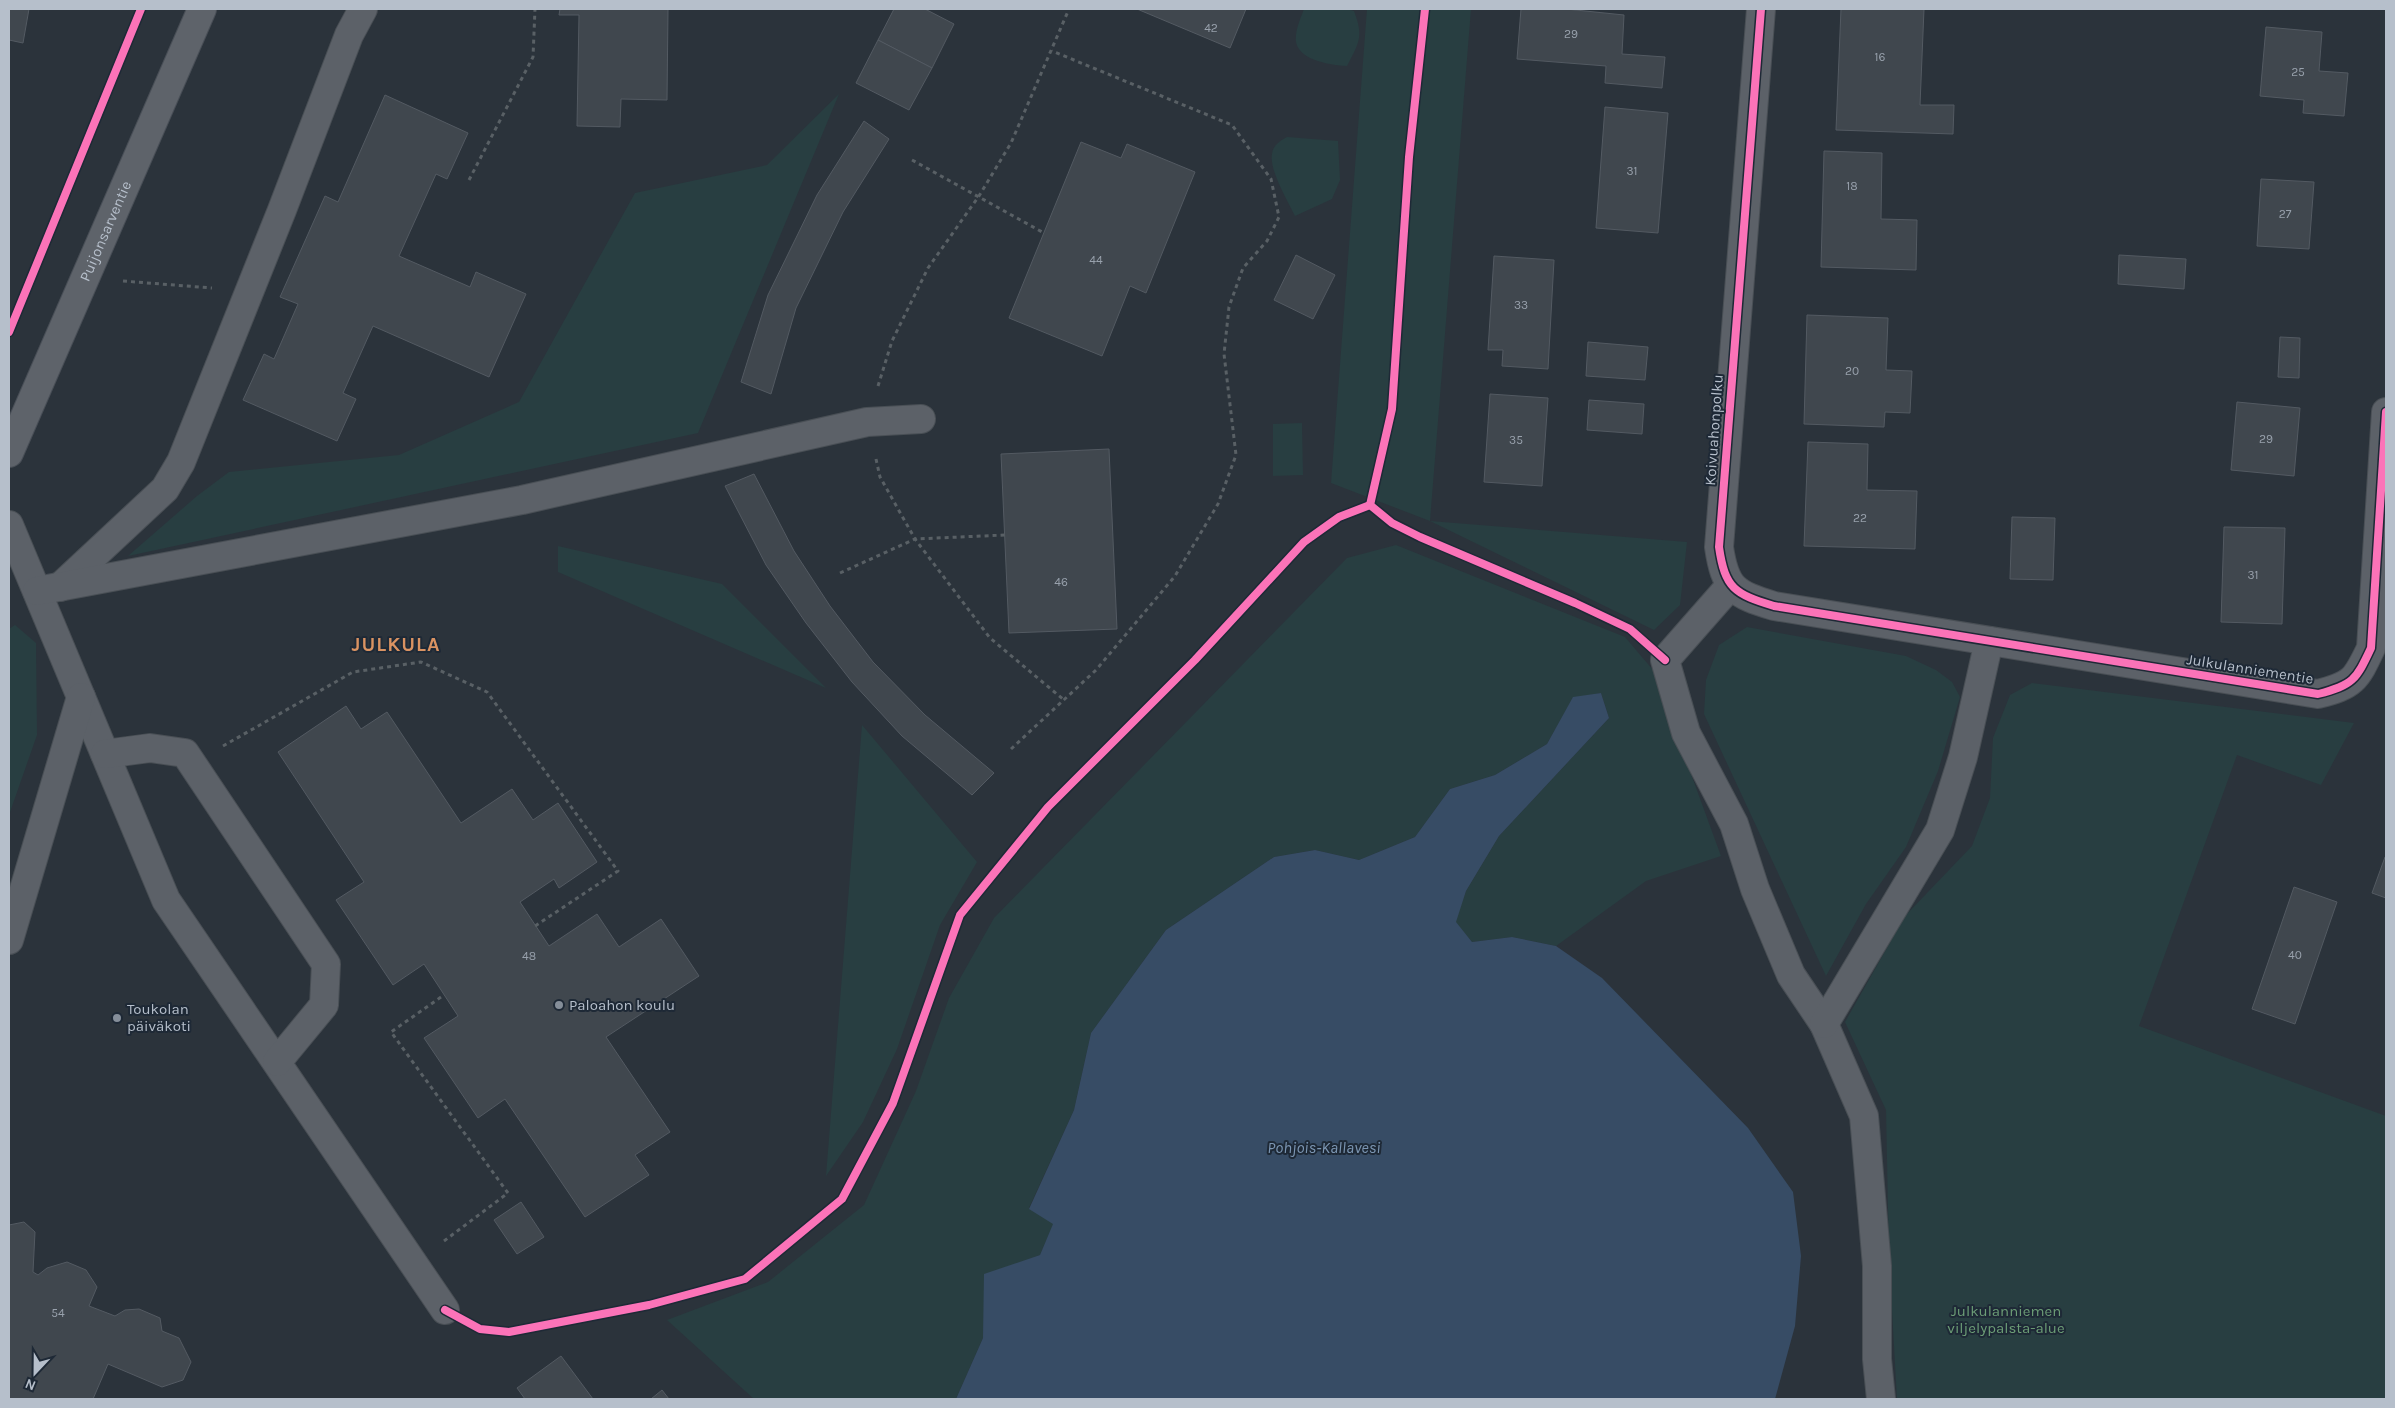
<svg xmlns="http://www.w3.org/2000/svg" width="2395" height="1408" font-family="Karla,sans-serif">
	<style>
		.green { fill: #283e41 }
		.water { fill: #374c65 }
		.building { fill: #40474e; stroke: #535a62 }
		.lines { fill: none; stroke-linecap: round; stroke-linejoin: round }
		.minor-casing { stroke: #494f55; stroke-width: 30 }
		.major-casing { stroke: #494f57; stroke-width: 30 }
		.path { stroke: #596065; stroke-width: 3; stroke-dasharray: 4 4; stroke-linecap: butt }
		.minor { stroke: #5c6168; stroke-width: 28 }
		.major { stroke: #5e636a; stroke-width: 28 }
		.cycleway-casing { stroke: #1e2936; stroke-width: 11 }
		.cycleway { stroke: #fb73b8; stroke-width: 8 }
		.poi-dot { fill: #858e99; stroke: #1e2936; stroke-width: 2 }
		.labels { text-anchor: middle; stroke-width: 4; stroke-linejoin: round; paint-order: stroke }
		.number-label { font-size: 12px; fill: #98a1ac }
		.street-label { font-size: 15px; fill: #b6bfcb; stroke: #1e2936 }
		.poi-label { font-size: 15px; fill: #b6bfcb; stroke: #1e2936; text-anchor: start }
		.park-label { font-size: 15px; fill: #6c9d76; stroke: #1e2936 }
		.water-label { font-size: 16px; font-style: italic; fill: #7c96b3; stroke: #1e2936 }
		.district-label { font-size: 20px; font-weight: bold; letter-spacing: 1px; fill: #da9362; stroke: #1e2936 }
	</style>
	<rect width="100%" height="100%" fill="#2b333b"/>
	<g class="green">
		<path d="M1304,9H1347L1354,11C1364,37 1359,43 1347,66C1330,65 1292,60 1296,35C1297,26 1301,17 1304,9Z"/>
		<polygon points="1367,9 1471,9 1430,521 1687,542 1680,605 1654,630 1430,521 1331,483"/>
		<polygon points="839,94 698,433 128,556 197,496 229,472 399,455 519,402 635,193 767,165"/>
		<path d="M1287,137L1338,141L1340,180L1332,199L1295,216C1288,201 1269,170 1272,154C1273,145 1280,141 1287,137Z"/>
		<polygon points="1302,423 1303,475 1273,476 1273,424"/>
		<polygon points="1396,545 1625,637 1653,670 1721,856 1646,881 1556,946 1512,937 1472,942 1455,922 1466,891 1499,836 1609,718 1601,693 1573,698 1547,744 1495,775 1450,789 1415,837 1359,860 1315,850 1274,857 1166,930 1091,1033 1074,1110 1029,1208 1054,1223 1040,1255 1016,1264 985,1309 983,1338 956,1399 754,1399 667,1320 768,1282 864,1205 916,1091 949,998 994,918 1347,558"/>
		<polygon points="558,546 722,584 826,688 558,572"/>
		<polygon points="15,625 36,643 37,735 9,815 9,629"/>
		<polygon points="1747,627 1906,656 1936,670 1952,682 1960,697 1938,771 1906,847 1866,904 1826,976 1704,714 1706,680 1719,645"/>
		<polygon points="2032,683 2354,723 2321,785 2237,755 2139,1026 2386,1116 2386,1399 1897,1399 1889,1257 1886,1110 1845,1022 1905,916 1972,846 1990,798 1993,738 2010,695"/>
		<polygon points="862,725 977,862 940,925 897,1049 863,1122 826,1176"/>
	</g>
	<polygon class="water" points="1601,693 1609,718 1499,836 1466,891 1456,922 1472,942 1512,937 1556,946 1602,978 1748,1128 1793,1192 1801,1256 1795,1326 1775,1399 956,1399 983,1338 984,1274 1040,1255 1053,1224 1029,1209 1074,1110 1091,1033 1166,930 1274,857 1315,850 1359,860 1415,837 1450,789 1495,775 1547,744 1573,697"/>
	<g class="building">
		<polygon points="9,9 29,9 23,43 9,40"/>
		<polygon points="560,9 668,9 667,100 621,99 620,127 577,126 579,15 559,15"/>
		<polygon points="894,9 925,9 954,24 932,68 878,40"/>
		<polygon points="1137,9 1246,9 1230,48"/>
		<polygon points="1521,9 1566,9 1624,15 1622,54 1665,57 1662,88 1605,83 1606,66 1517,59"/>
		<polygon points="1841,9 1924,9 1920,105 1954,105 1953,134 1836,130"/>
		<polygon points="2266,27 2322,32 2319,71 2348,73 2344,116 2303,113 2304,100 2260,96"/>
		<polygon points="878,40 932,68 909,110 856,83"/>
		<polygon points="385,95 468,133 447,179 436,174 399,256 470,287 476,272 526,294 489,377 373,326 343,393 356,399 337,441 243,400 264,354 274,359 298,304 280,297 325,196 338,202"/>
		<polygon points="1605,107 1668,113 1658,233 1596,228"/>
		<polygon points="864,121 889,139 843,212 796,308 771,394 741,382 768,295 817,195"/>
		<polygon points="1081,142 1121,158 1127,144 1195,172 1146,293 1130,286 1102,356 1009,318"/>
		<polygon points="1824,151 1882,153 1881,219 1917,220 1916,270 1821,267"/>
		<polygon points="2261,179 2314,182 2309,249 2257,246"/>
		<polygon points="1296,255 1335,275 1313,319 1274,300"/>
		<polygon points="2119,255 2186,259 2184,289 2118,284"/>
		<polygon points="1494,256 1554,260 1548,369 1502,366 1503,350 1488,350"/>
		<polygon points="1807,315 1888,318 1886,370 1912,371 1910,413 1885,412 1884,427 1804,424"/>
		<polygon points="2280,337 2300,338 2299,378 2278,377"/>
		<polygon points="1588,342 1648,347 1645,380 1586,376"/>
		<polygon points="1490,394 1548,398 1542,486 1484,482"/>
		<polygon points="1589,400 1644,404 1642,434 1587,430"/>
		<polygon points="2237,402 2300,408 2294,476 2231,470"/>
		<polygon points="1808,442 1868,444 1867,490 1917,491 1915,549 1804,546"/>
		<polygon points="1109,449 1117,629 1009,633 1001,454"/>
		<polygon points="754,474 794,551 830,606 873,662 925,715 994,773 972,795 902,736 852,682 806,623 766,565 725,486"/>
		<polygon points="2012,517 2055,518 2053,580 2010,579"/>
		<polygon points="2224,527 2285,528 2282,624 2221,622"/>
		<polygon points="346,706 361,729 387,712 461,823 512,789 533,820 558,803 597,862 559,888 554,879 520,902 549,946 597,914 619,947 661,919 699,976 606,1037 670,1132 635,1155 649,1175 585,1217 505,1099 478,1118 424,1038 458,1016 424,964 393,985 336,900 364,882 278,752"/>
		<polygon points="2385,857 2386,857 2386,898 2372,893"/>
		<polygon points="2294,887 2337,902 2295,1024 2252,1009"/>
		<polygon points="521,1202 544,1237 517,1254 494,1220"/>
		<polygon points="24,1222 35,1232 33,1272 38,1275 47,1268 67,1262 86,1270 97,1287 89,1306 115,1316 125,1310 139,1309 160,1318 162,1331 179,1338 191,1362 183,1380 162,1387 108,1364 93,1399 9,1399 9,1225"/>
		<polygon points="561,1356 593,1399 525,1399 517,1388"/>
		<polygon points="662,1390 669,1399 651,1399"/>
	</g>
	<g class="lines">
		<g class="minor-casing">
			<g id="minor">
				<path d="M1761,9L1719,547C1725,589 1735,594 1774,606L2318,694C2353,685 2356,680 2371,648L2386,412"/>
				<polyline points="9,525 166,900 445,1310"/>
				<polyline points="1730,586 1665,660 1686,733 1734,824 1755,889 1791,975 1824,1024 1864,1116 1877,1266 1877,1359 1881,1399"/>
				<polyline points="60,587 165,489 181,462 282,210 349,35 363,9"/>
				<polyline points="37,591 522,500 867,422 921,419"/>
				<polyline points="105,754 150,748 185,753 326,964 324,1005 277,1062"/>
				<polyline points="9,940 81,697"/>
				<polyline points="1824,1024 1940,830 1963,757 1989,641"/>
			</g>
		</g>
		<g class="major-casing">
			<g id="major">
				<path id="s1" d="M9,453L202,9"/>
			</g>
		</g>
		<g class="path">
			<polyline points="912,160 1044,233"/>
			<polyline points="469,180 533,57 535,9"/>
			<polyline points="123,281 212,288"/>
			<polyline points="878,386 892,341 928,268 979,196 1011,143 1069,9"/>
			<polyline points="876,459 880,477 915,539 990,638 1064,700"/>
			<polyline points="840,573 915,539 1005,535"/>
			<polyline points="223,746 353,672 421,662 487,692 618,871 535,926"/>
			<polyline points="1011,749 1096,670 1175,576 1218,504 1236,455 1224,354 1229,307 1243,268 1267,241 1279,217 1271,179 1232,125 1052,51"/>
			<polyline points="444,1241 508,1193 391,1032 444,995"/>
		</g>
		<use href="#minor" class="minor"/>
		<use href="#major" class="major"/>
		<g class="cycleway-casing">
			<g id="cycleway">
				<path d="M1761,9L1719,547C1725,589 1735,594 1774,606L2318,694C2353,685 2356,680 2371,648L2386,412"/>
				<polyline points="9,332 141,9"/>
				<polyline points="1370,505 1392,409 1409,157 1425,9"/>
				<polyline points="445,1310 480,1329 509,1332 649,1305 745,1279 842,1199 893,1103 960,915 1048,807 1195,660 1304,542 1339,517 1370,505 1392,523 1420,537 1575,603 1630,629 1665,660"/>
			</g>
		</g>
		<use href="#cycleway" class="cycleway"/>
	</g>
	<g class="poi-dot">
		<circle cx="559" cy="1005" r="5"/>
		<circle cx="117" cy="1018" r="5"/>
	</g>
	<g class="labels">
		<g class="number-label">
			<text x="1211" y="32">42</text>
			<text x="1571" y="38">29</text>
			<text x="1880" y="61">16</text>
			<text x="2298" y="76">25</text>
			<text x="1632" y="175">31</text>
			<text x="1852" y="190">18</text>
			<text x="2285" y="218">27</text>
			<text x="1096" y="264">44</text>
			<text x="1521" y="309">33</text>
			<text x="1852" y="375">20</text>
			<text x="2266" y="443">29</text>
			<text x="1516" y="444">35</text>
			<text x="1860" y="522">22</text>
			<text x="2253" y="579">31</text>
			<text x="1061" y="586">46</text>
			<text x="2295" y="959">40</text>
			<text x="529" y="960">48</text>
			<text x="58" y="1317">54</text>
		</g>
		<g class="street-label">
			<text dy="5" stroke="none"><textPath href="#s1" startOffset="242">Puijonsarventie</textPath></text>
			<text transform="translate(1714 430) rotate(-86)" y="5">Koivuahonpolku</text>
			<text transform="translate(2250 669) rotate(9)" y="5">Julkulanniementie</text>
		</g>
		<g class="poi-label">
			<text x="569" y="1010">Paloahon koulu</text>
			<text x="127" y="1014">Toukolan<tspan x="127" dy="17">päiväkoti</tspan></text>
		</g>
		<g class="park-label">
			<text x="2006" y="1316">Julkulanniemen<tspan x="2006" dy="17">viljelypalsta-alue</tspan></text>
		</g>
		<g class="water-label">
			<text x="1324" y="1153">Pohjois-Kallavesi</text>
		</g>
		<g class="district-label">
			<text x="396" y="651">JULKULA</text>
		</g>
	</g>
	<rect width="2395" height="1408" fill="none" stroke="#b6bfcb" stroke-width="20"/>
	<g transform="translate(35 1373) rotate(202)" stroke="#1e2936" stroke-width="4" paint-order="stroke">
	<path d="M0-4L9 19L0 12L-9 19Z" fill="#b6bfcb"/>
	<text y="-8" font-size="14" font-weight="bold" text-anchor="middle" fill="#b6bfcb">N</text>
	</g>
</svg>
